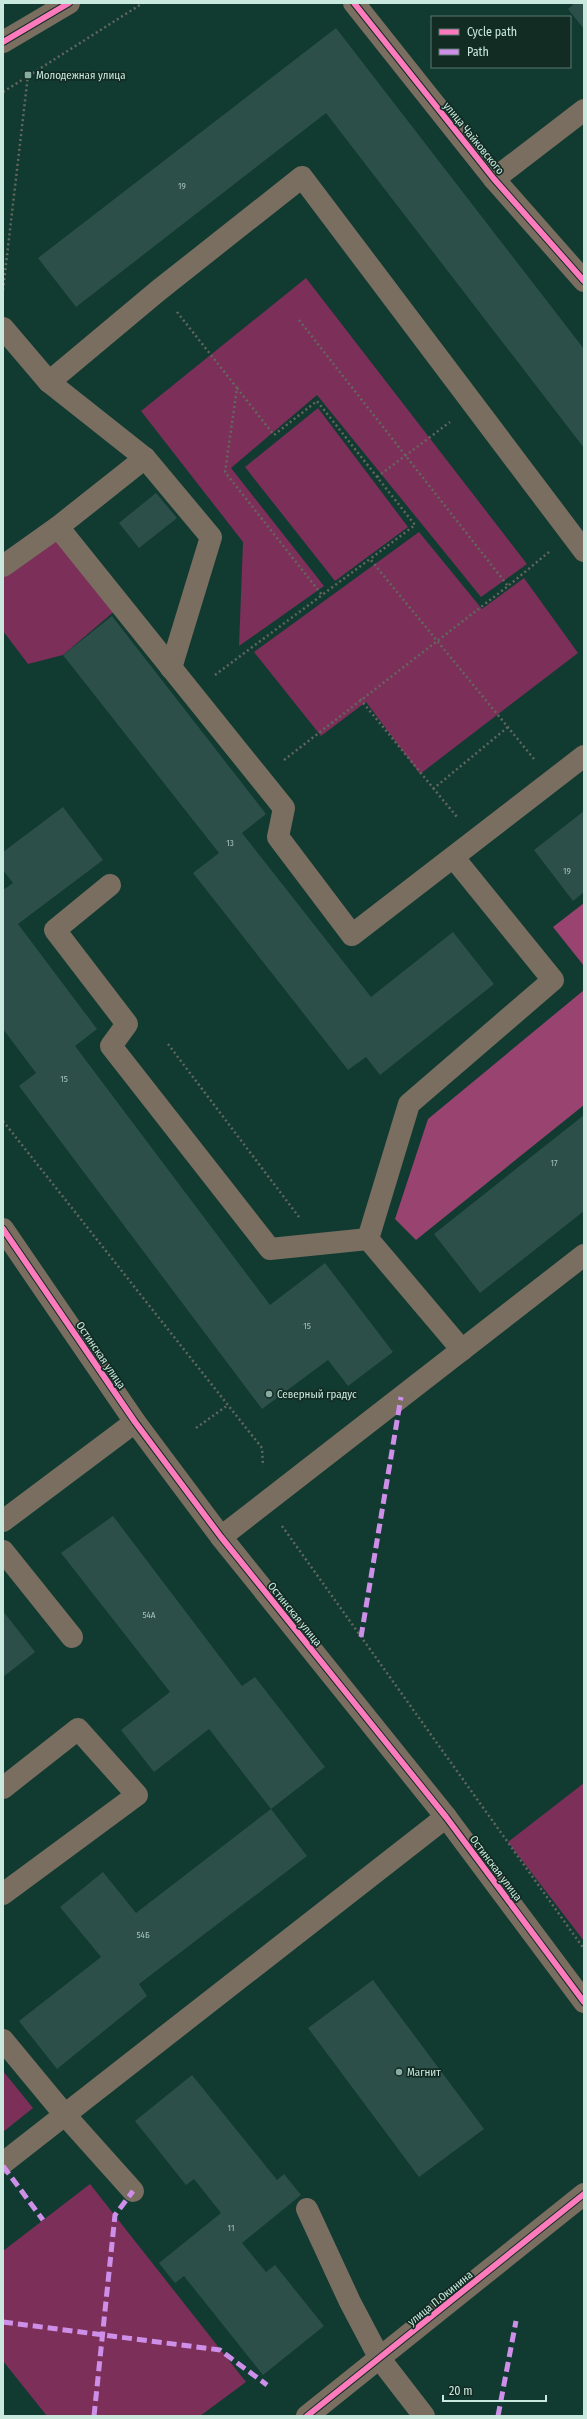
<svg xmlns="http://www.w3.org/2000/svg" width="587" height="2419" font-family="'Fira Sans Condensed',sans-serif">
	<style>
		.green { fill: #7b2f59 }
		.forest { fill: #984370 }
		.building { fill: #2d4f4a }
		.lines { fill: none; stroke-linecap: round; stroke-linejoin: round }
		.path { stroke: #64675d; stroke-width: 2.5; stroke-dasharray: 2 3; stroke-linecap: butt }
		.minor { stroke: #7a6e61; stroke-width: 22 }
		.quiet { stroke: #ce8fe9; stroke-width: 5; stroke-dasharray: 10 5; stroke-linecap: butt }
		.cycleway-casing { stroke: #122c24; stroke-width: 8 }
		.cycleway { stroke: #fd7abc; stroke-width: 6 }
		.poi-dot { fill: #89aca1; stroke: #122c24; stroke-width: 1.5 }
		.labels { text-anchor: middle; stroke-width: 3.5; stroke-linejoin: round; paint-order: stroke }
		.number-label { font-size: 9px; fill: #a3c2b9 }
		.poi-label { font-size: 11px; fill: #cae9de; stroke: #122c24; text-anchor: start }
		.street-label { font-size: 11px; fill: #cae9de; stroke: #122c24 }
	</style>
	<rect width="100%" height="100%" fill="#113a31"/>
	<g class="green">
		<polygon points="306,278 527,564 481,597 317,395 231,468 324,586 239,646 243,542 141,411"/>
		<polygon points="318,408 408,527 335,581 245,467"/>
		<polygon points="419,532 482,609 524,578 578,653 420,774 366,702 321,736 254,652"/>
		<polygon points="57,536 117,609 63,655 28,664 3,631 3,576"/>
		<polygon points="584,1783 584,1941 508,1842"/>
		<polygon points="3,2071 33,2108 3,2132"/>
		<polygon points="90,2184 246,2382 200,2416 47,2416 3,2361 3,2251"/>
	</g>
	<g class="forest">
		<polygon points="584,903 584,966 553,927"/>
		<polygon points="584,990 584,1105 416,1240 395,1219 428,1119"/>
	</g>
	<g class="building">
		<polygon points="575,3 584,3 584,29 568,9"/>
		<polygon points="336,28 584,349 584,448 326,113 76,307 38,258"/>
		<polygon points="156,493 177,518 139,548 119,523"/>
		<polygon points="112,616 266,814 242,833 371,997 453,932 494,984 380,1075 366,1057 348,1070 193,873 219,853 63,655"/>
		<polygon points="63,807 103,860 18,924 97,1029 75,1046 270,1305 325,1263 393,1352 348,1386 328,1360 262,1409 19,1086 36,1073 3,1029 3,890 13,883 3,870 3,852"/>
		<polygon points="584,811 584,892 573,901 534,850"/>
		<polygon points="584,1115 584,1211 480,1293 434,1234"/>
		<polygon points="113,1516 242,1686 255,1677 325,1767 271,1809 209,1729 154,1772 121,1730 170,1692 61,1553"/>
		<polygon points="3,1611 35,1652 3,1677"/>
		<polygon points="271,1809 307,1856 139,1984 147,1996 57,2069 19,2021 101,1957 60,1907 103,1872 136,1913"/>
		<polygon points="373,1980 484,2129 419,2177 308,2028"/>
		<polygon points="192,2075 277,2180 284,2174 301,2195 242,2243 266,2272 275,2265 324,2326 263,2375 184,2276 175,2283 159,2263 221,2213 194,2179 186,2185 135,2121"/>
	</g>
	<g class="lines">
		<g class="path">
			<polyline points="3,92 143,3"/>
			<polyline points="3,290 28,75"/>
			<polyline points="177,312 237,388 225,472 322,595 370,559 534,759"/>
			<polyline points="299,320 508,586"/>
			<polyline points="237,388 274,435 317,401 415,525 370,559"/>
			<polyline points="377,477 450,422"/>
			<polyline points="215,675 322,595"/>
			<polyline points="360,699 457,817"/>
			<polyline points="284,760 508,586 549,552"/>
			<polyline points="433,789 508,727"/>
			<polyline points="168,1044 299,1217"/>
			<polyline points="3,1121 262,1448 263,1466"/>
			<polyline points="196,1428 228,1405"/>
			<polyline points="282,1526 584,1949"/>
		</g>
		<g class="minor">
			<polyline points="354,3 494,179 584,281"/>
			<polyline points="3,42 69,3"/>
			<polyline points="494,179 584,110"/>
			<polyline points="3,328 49,382 145,458 211,537 171,668"/>
			<polyline points="49,382 159,290 302,177 584,551"/>
			<polyline points="58,527 284,808 278,837 352,935 584,756"/>
			<polyline points="3,566 58,527 145,458"/>
			<polyline points="454,858 553,980 409,1104 368,1239 462,1350"/>
			<polyline points="110,885 55,930 127,1024 111,1046 270,1249 368,1239"/>
			<polyline points="3,1229 135,1422 221,1537 446,1817 584,2002"/>
			<polyline points="3,1521 135,1422"/>
			<polyline points="221,1537 584,1255"/>
			<polyline points="3,1551 72,1637"/>
			<polyline points="3,1788 78,1729 137,1795 3,1894"/>
			<polyline points="3,2040 65,2115 133,2191"/>
			<polyline points="3,2163 446,1817"/>
			<polyline points="307,2209 350,2302 380,2359 424,2416"/>
			<polyline points="307,2416 584,2194"/>
		</g>
		<g class="quiet">
			<polyline points="361,1637 401,1397"/>
			<polyline points="3,2166 43,2220"/>
			<polyline points="3,2322 220,2350 267,2385"/>
			<polyline points="94,2416 115,2215 133,2191"/>
			<polyline points="498,2416 516,2321"/>
		</g>
		<g class="cycleway-casing">
			<g id="cycleway">
				<polyline points="354,3 494,179 584,281"/>
				<polyline points="3,42 69,3"/>
				<polyline points="3,1229 135,1422 221,1537 446,1817 584,2002"/>
				<polyline points="307,2416 584,2194"/>
			</g>
		</g>
		<use href="#cycleway" class="cycleway"/>
	</g>
	<g class="poi-dot">
		<rect x="24" y="71" width="8" height="8" rx="2"/>
		<circle cx="269" cy="1394" r="4"/>
		<circle cx="399" cy="2072" r="4"/>
	</g>
	<g class="labels">
		<g class="number-label">
			<text x="182" y="189">19</text>
			<text x="230" y="846">13</text>
			<text x="567" y="874">19</text>
			<text x="64" y="1082">15</text>
			<text x="554" y="1166">17</text>
			<text x="307" y="1329">15</text>
			<text x="149" y="1618">54А</text>
			<text x="143" y="1938">54Б</text>
			<text x="231" y="2231">11</text>
		</g>
		<g class="poi-label">
			<text x="36" y="79">Молодежная улица</text>
			<text x="277" y="1398">Северный градус</text>
			<text x="407" y="2076">Магнит</text>
		</g>
		<g class="street-label">
			<text transform="translate(474 138) rotate(51)" y="4">улица Чайковского</text>
			<text transform="translate(101 1355) rotate(56)" y="4">Остинская улица</text>
			<text transform="translate(295 1614) rotate(51)" y="4">Остинская улица</text>
			<text transform="translate(496 1868) rotate(53)" y="4">Остинская улица</text>
			<text transform="translate(440 2298) rotate(-39)" y="4">улица П.Окинина</text>
		</g>
	</g>
	<rect width="587" height="2419" fill="none" stroke="#cae9de" stroke-width="8"/>
	<rect x="431" y="16" width="140" height="52" fill="#122c24" stroke="#5c786e"/>
	<rect x="439" y="29" width="20" height="6" fill="#fd7abc" stroke="#5c786e"/>
	<text x="467" y="36" font-size="12" fill="#cae9de">Cycle path</text>
	<rect x="439" y="49" width="20" height="6" fill="#ce8fe9" stroke="#5c786e"/>
	<text x="467" y="56" font-size="12" fill="#cae9de">Path</text>
	<path d="M443 2395v6h103v-6" fill="none" stroke="#cae9de" stroke-width="2"/>
	<text x="449" y="2395" font-size="12" fill="#cae9de" stroke="#122c24" stroke-width="3" paint-order="stroke">20 m</text>
</svg>
